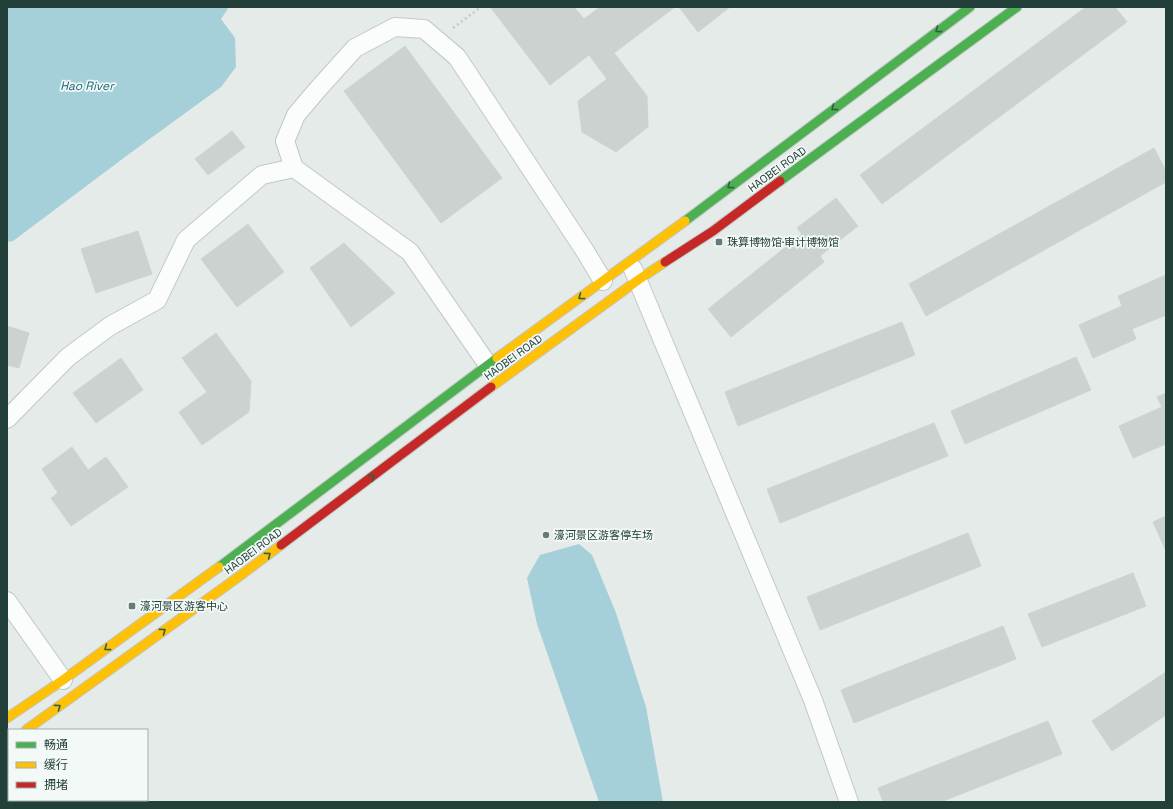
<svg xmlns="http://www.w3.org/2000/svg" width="1173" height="809" font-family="'Space Grotesk','Noto Sans SC',sans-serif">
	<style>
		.water { fill: #a5cfd9 }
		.building { fill: #ccd2d0; stroke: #ced4d1 }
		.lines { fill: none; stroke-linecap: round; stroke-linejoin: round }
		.street-casing { stroke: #c2c8c5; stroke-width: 20 }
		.fast-casing { stroke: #c0c8c5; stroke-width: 11 }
		.slow-casing { stroke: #c0c8c5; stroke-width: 11 }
		.jam-casing { stroke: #c0c8c5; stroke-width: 11 }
		.path { stroke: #c1cbc8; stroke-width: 2.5; stroke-dasharray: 2 3; stroke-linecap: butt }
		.street { stroke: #fbfcfc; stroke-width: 18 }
		.fast { stroke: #4caf50; stroke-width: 9 }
		.slow { stroke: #ffc107; stroke-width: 9 }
		.jam { stroke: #c62828; stroke-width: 9 }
		.oneway { stroke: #2f6140 }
		.poi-dot { fill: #667b76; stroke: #f3f9f7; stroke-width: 1.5 }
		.labels { text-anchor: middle; stroke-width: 3.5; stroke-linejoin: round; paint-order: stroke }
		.street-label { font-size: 11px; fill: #223f39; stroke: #f3f9f7 }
		.poi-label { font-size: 11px; fill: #223f39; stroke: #f3f9f7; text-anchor: start }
		.water-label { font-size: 12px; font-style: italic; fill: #1a657c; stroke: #f3f9f7 }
	</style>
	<rect width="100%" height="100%" fill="#e5ebe8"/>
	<g class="water">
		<polygon points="7,7 229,7 221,19 235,38 236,67 221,87 129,154 13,241 7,242"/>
		<polygon points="579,544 592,555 616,613 646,707 663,802 599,802 537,624 527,578 540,555"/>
	</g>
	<g class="building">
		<polygon points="492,7 574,7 584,19 600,7 675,7 614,53 647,96 648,127 616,152 582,132 578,101 607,79 589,55 550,85 491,8"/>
		<polygon points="679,7 730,7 698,32"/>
		<polygon points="1086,7 1115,7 1127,22 882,204 860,175"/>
		<polygon points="405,46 502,178 441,223 344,91"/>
		<polygon points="232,131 245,147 208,175 195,159"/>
		<polygon points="1154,148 1166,171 1166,182 926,316 909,284"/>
		<polygon points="836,198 858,226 820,256 824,262 731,337 708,309 802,234 797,228"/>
		<polygon points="248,224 284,272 237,307 201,259"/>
		<polygon points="138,231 152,274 96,293 81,249"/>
		<polygon points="344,243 395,293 351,327 310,268"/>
		<polygon points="1166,275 1166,315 1132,329 1136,339 1093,358 1079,325 1122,306 1118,296"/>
		<polygon points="902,322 915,355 738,426 725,392"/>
		<polygon points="7,326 29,333 19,368 7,365"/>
		<polygon points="216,333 251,381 249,412 202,445 179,412 207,392 182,358"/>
		<polygon points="1076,357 1091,390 965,444 951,411"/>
		<polygon points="121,358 143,390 96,423 73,393"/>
		<polygon points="1166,393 1166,444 1133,458 1119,426 1162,407 1157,397"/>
		<polygon points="934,423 948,456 780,523 767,489"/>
		<polygon points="72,447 88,470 106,457 128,487 71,526 51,498 58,493 42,469"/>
		<polygon points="1166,516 1166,551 1153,522"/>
		<polygon points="968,533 981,566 820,630 807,597"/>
		<polygon points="1133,573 1146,606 1042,647 1028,614"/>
		<polygon points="1003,626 1016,659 854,723 841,690"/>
		<polygon points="1166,672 1166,715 1112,751 1092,721"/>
		<polygon points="1048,721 1062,754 941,802 883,802 878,788"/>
	</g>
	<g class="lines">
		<g class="street-casing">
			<g id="street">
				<polyline points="294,168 285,141 296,115 318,89 355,48 395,27 424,29 457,57 585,251 603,281"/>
				<polyline points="633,269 813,700 849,802"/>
				<polyline points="7,419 68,357 110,326 157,300 186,240 262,175 294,168 410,252 488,365"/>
				<polyline points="7,601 63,680"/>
			</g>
		</g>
		<g class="fast-casing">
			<g id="fast">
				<polyline points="780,181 1017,7"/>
				<polyline points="685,221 970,7"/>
				<polyline points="219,567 497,358"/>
				<polyline points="7,744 9,742"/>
			</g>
		</g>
		<g class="slow-casing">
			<g id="slow">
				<polyline points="497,358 685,221"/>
				<polyline points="491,387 638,280 665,262"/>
				<polyline points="7,718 63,680 219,567"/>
				<polyline points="26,730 241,575 281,545"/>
			</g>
		</g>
		<g class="jam-casing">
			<g id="jam">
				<polyline points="665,262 713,231 780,181"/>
				<polyline points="281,545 491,387"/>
			</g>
		</g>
		<polyline class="path" points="453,28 481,7"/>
		<use href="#street" class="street"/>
		<use href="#fast" class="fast"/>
		<use href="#slow" class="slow"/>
		<use href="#jam" class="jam"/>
	</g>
	<defs><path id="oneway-chevron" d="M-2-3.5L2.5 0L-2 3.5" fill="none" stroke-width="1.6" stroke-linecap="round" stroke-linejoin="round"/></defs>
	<g class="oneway">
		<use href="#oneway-chevron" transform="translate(938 30) rotate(143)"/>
		<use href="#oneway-chevron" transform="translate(834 108) rotate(143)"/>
		<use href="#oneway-chevron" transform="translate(730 186) rotate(143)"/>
		<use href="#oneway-chevron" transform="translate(581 297) rotate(144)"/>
		<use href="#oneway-chevron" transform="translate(372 477) rotate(-37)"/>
		<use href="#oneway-chevron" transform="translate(268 555) rotate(-37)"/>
		<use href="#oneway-chevron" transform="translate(163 631) rotate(-36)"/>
		<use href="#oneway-chevron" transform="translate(107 648) rotate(144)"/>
		<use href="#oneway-chevron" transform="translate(58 707) rotate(-36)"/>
	</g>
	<g class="poi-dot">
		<rect x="715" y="238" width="8" height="8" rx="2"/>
		<circle cx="546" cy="535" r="4"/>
		<rect x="128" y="602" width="8" height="8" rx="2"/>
	</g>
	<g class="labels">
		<g class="street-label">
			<text transform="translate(777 169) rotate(-36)" y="4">HAOBEI ROAD</text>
			<text transform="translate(513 357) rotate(-36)" y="4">HAOBEI ROAD</text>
			<text transform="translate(253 551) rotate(-37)" y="4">HAOBEI ROAD</text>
		</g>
		<g class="poi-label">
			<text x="727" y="246">珠算博物馆·审计博物馆</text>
			<text x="554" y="539">濠河景区游客停车场</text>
			<text x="140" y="610">濠河景区游客中心</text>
		</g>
		<g class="water-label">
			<text x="87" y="90">Hao River</text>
		</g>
	</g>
	<rect width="1173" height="809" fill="none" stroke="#223f39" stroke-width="16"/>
	<rect x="8" y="729" width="140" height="72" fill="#f3f9f7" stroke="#9fafab"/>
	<rect x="16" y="742" width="20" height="6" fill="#4caf50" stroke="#9fafab"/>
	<text x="44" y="749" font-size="12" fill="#223f39">畅通</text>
	<rect x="16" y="762" width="20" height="6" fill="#ffc107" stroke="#9fafab"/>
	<text x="44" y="769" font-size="12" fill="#223f39">缓行</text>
	<rect x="16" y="782" width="20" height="6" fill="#c62828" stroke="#9fafab"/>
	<text x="44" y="789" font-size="12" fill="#223f39">拥堵</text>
</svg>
